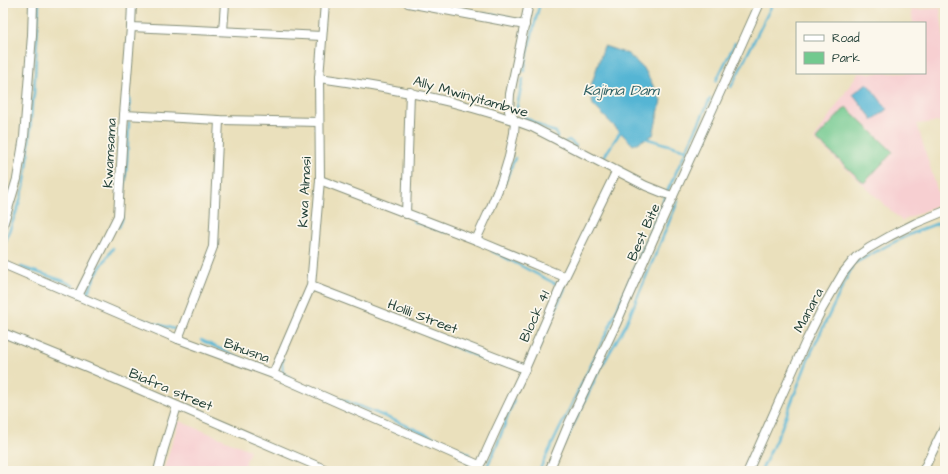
<svg xmlns="http://www.w3.org/2000/svg" width="948" height="474" font-family="'Architects Daughter',sans-serif">
	<style>
		.built { fill: #f7cfd1 }
		.green { fill: #72c98f; stroke: #488362 }
		.water { fill: #55b5d4; stroke: #3a7984 }
		.lines { fill: none; stroke-linecap: round; stroke-linejoin: round }
		.stream { stroke: #55b5d4; stroke-width: 2.5 }
		.street-casing { stroke: #848e78; stroke-width: 10 }
		.street { stroke: #fff; stroke-width: 8 }
		.labels { text-anchor: middle; stroke-width: 3.5; stroke-linejoin: round; paint-order: stroke }
		.street-label { font-size: 14px; fill: #1f3d34; stroke: #fbf7ec }
		.water-label { font-size: 15px; font-style: italic; fill: #2f6164; stroke: #fbf7ec }
	</style>
	<rect width="100%" height="100%" fill="#fbf7ec"/>
	<filter id="ink" filterUnits="userSpaceOnUse"><feTurbulence type="fractalNoise" baseFrequency=".025" numOctaves="2"/><feDisplacementMap in="SourceGraphic" scale="8" xChannelSelector="R" yChannelSelector="G"/><feConvolveMatrix kernelMatrix="1 2 1 2 8 2 1 2 1" color-interpolation-filters="sRGB"/></filter>
	<filter id="wash" filterUnits="userSpaceOnUse"><feTurbulence type="fractalNoise" baseFrequency=".012" numOctaves="4" result="noise"/><feDisplacementMap in="SourceGraphic" scale="16" xChannelSelector="R" yChannelSelector="G"/><feGaussianBlur stdDeviation="0.9" result="paint"/><feColorMatrix in="noise" values="0 0 0 0 0 0 0 0 0 0 0 0 0 0 0 0 0 1.4 0 .05"/><feComposite in="paint" operator="in"/></filter>
	<g filter="url(#wash)">
		<rect width="100%" height="100%" fill="#eae0bc"/>
		<g class="built">
			<polygon points="940,8 945,49 945,121 917,124 941,203 902,221 814,139 858,73 925,73 925,23 913,23 911,10"/>
			<polygon points="179,421 250,450 243,471 163,471"/>
		</g>
		<polygon class="green" points="846,107 893,152 864,183 816,139"/>
		<g class="water">
			<polygon points="604,46 628,54 645,70 661,101 653,135 633,145 593,105 590,89"/>
			<polygon points="867,83 887,109 873,120 853,94"/>
		</g>
		<g class="lines">
			<g class="stream">
				<polyline points="485,14 509,17"/>
				<polyline points="524,71 532,34 540,3"/>
				<polyline points="523,79 517,107 518,113 546,129 556,132 557,137"/>
				<polyline points="716,81 735,43"/>
				<polyline points="731,87 773,3"/>
				<polyline points="129,97 130,113"/>
				<polyline points="645,138 686,150"/>
				<polyline points="565,142 569,140 576,146"/>
				<polyline points="601,161 621,131"/>
				<polyline points="505,182 515,158"/>
				<polyline points="123,201 127,162 129,123"/>
				<polyline points="413,221 445,232"/>
				<polyline points="119,227 122,220 122,214"/>
				<polyline points="3,248 18,207 24,187 28,160 32,104 34,94 39,3"/>
				<polyline points="492,251 556,284 565,288 537,351"/>
				<path d="M855,263C884,247 913,231 945,221"/>
				<polyline points="21,267 64,281 74,286"/>
				<polyline points="96,300 85,292 88,292 96,274 113,248"/>
				<polyline points="143,320 174,329"/>
				<polyline points="430,336 488,361 503,365"/>
				<polyline points="201,340 242,359"/>
				<polyline points="283,359 282,362 283,373 290,377"/>
				<path d="M329,395C377,412 423,432 469,454"/>
				<polyline points="564,445 598,373 625,326 632,310 678,201"/>
				<polyline points="485,471 497,445 514,400"/>
				<polyline points="539,471 609,328 666,194 710,99"/>
				<polyline points="761,471 781,429 809,357 852,267"/>
			</g>
		</g>
	</g>
	<g filter="url(#ink)">
		<g class="lines">
			<g class="street-casing">
				<g id="street">
					<polyline points="408,3 525,25"/>
					<polyline points="131,27 322,36"/>
					<polyline points="223,31 225,3"/>
					<path d="M319,78C391,88 463,101 532,127L646,186L666,194L673,196"/>
					<polyline points="124,115 219,120 319,122"/>
					<polyline points="320,180 476,240 565,277"/>
					<polyline points="406,214 410,92"/>
					<polyline points="3,225 17,179 24,137 32,35 33,3"/>
					<polyline points="476,240 491,207 502,180 509,157 514,133 515,121 509,111 510,94 529,3"/>
					<polyline points="3,264 178,339 273,374 479,465"/>
					<polyline points="311,286 525,369"/>
					<polyline points="78,296 118,216 124,115 131,27 132,3"/>
					<polyline points="3,333 87,367 329,471"/>
					<polyline points="178,339 213,247 219,120"/>
					<polyline points="273,374 311,286 320,180 319,78 325,3"/>
					<polyline points="158,471 164,448 177,406"/>
					<polyline points="476,471 482,461 496,430 525,369 565,277 616,172"/>
					<polyline points="549,471 569,423 617,322 653,240 713,108 760,3"/>
					<polyline points="748,471 807,339 822,309 843,273 856,257 869,248 890,236 916,223 945,211"/>
					<polyline points="923,471 945,426"/>
				</g>
			</g>
			<use href="#street" class="street"/>
		</g>
	</g>
	<g class="labels">
		<g class="street-label">
			<text transform="translate(471 96) rotate(16)" y="5">Ally Mwinyitambwe</text>
			<text transform="translate(109 153) rotate(-87)" y="5">Kwamsama</text>
			<text transform="translate(304 192) rotate(-87)" y="5">Kwa Almasi</text>
			<text transform="translate(643 232) rotate(-66)" y="5">Best Bite</text>
			<text transform="translate(808 310) rotate(-62)" y="5">Manara</text>
			<text transform="translate(423 316) rotate(21)" y="5">Holili Street</text>
			<text transform="translate(534 316) rotate(-66)" y="5">Block 41</text>
			<text transform="translate(247 350) rotate(20)" y="5">Bihusna</text>
			<text transform="translate(171 389) rotate(23)" y="5">Biafra street</text>
		</g>
		<g class="water-label">
			<text x="621" y="95">Kajima Dam</text>
		</g>
	</g>
	<rect width="948" height="474" fill="none" stroke="#fbf7ec" stroke-width="16"/>
	<rect x="796" y="22" width="130" height="52" fill="#fbf7ec" stroke="#a3ada2"/>
	<rect x="804" y="35" width="20" height="6" fill="#ffffff" stroke="#a3ada2"/>
	<text x="832" y="42" font-size="12" fill="#1f3d34">Road</text>
	<rect x="804" y="52" width="20" height="12" fill="#72c98f" stroke="#a3ada2"/>
	<text x="832" y="62" font-size="12" fill="#1f3d34">Park</text>
</svg>
